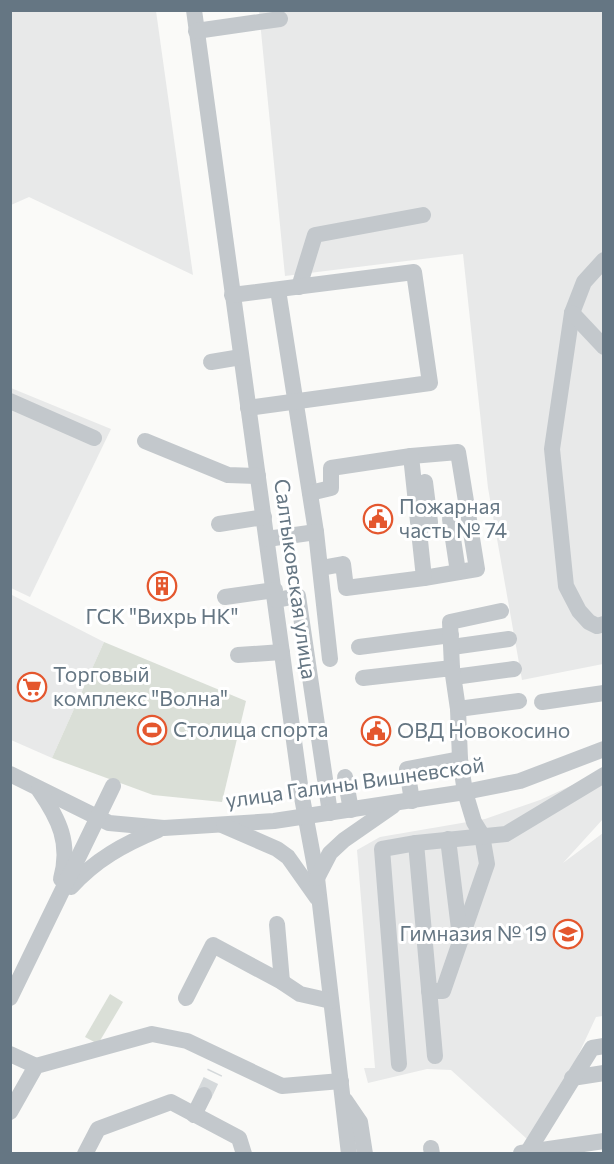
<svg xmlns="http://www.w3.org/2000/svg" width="614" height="1164" font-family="Commissioner,sans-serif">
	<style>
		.built { fill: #e8e9e9 }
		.green { fill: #dadfd7 }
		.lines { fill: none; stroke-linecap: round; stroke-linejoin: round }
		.minor-tunnel { stroke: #d5d9db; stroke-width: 16; stroke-dasharray: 16 8; stroke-linecap: butt }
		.minor { stroke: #c3c8cc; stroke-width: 16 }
		.labels { text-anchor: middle; stroke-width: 6; stroke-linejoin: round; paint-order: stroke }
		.poi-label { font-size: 21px; fill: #657683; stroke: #fff; text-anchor: start }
		.street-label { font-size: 21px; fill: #657683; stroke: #fff }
	</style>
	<rect width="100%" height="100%" fill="#fafaf8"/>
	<g class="built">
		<polygon points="11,10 156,11 193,275 29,197 11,205"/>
		<polygon points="259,11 603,11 603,664 522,680 488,488 463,254 285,276"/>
		<polygon points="11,388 111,429 30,597 11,588"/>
		<polygon points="10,594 104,642 52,758 11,740"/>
		<polygon points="603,771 603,819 563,863 603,833 603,1016 596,1017 568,1077 527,1139 451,1070 427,1069 368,1083 364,1068 375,1068 357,850 380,837 485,819 540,800"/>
	</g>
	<g class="green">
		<polygon points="104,642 246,701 222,802 153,795 52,758"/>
		<polygon points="110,994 123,1002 98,1044 85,1037"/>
	</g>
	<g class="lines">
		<polyline class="minor-tunnel" points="204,1095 215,1072"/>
		<g class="minor">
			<polyline points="194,10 301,792 317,878 349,1154"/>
			<polyline points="196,31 280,19"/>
			<polyline points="604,260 584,282 572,313 552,449 566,586 579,611 589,622 597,626 604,624"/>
			<polyline points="299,287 315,235 423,215"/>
			<polyline points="278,290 316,532 330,659"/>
			<polyline points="232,295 414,272 430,383 248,408"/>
			<polyline points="572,313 604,347"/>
			<polyline points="211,362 241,357"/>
			<polyline points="10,401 94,438"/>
			<polyline points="145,441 228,475 258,476"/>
			<polyline points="411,456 458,452 477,569 424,578"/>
			<polyline points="310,493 331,488 331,468 411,456 424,578 346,588 343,564 321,568"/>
			<polyline points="450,519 458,572"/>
			<polyline points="219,524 264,517"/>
			<polyline points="419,528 430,522 425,482"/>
			<polyline points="267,539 316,532"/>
			<polyline points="225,597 275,590"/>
			<polyline points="276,600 298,596 330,813"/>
			<polyline points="359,647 451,635"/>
			<polyline points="452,647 509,639"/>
			<polyline points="238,655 282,652"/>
			<polyline points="452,668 450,622 501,611"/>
			<polyline points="454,677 514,669"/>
			<polyline points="363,678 452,668 458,709 460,759"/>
			<polyline points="542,702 604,693"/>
			<polyline points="458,709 519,701"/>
			<polyline points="10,774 109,823 164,828 274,821 465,792 520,781 604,749"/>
			<polyline points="345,777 351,810"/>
			<path d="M39,790C59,819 71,843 61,879"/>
			<polyline points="412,801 407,769 460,759 465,792 474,822 482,835 487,864 443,991 429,991"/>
			<polyline points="224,826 277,849 288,857 317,898"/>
			<polyline points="448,839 460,937"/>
			<polyline points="416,843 435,1056"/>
			<polyline points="317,878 330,853 344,840 393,806"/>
			<path d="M71,887C95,860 124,844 158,830"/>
			<polyline points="277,924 282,982"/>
			<polyline points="10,998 113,786"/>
			<polyline points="186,998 213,945 282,982 300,994 331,1001"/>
			<polyline points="10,1054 36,1066"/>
			<polyline points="399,1064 382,849 416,843 506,834 604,775"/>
			<polyline points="572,1078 604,1073"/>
			<polyline points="345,1100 360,1122 365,1154"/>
			<polyline points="10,1112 36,1066 152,1034 187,1041 282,1086 341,1081"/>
			<polyline points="194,1115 204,1095"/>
			<polyline points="431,1148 432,1154"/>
			<polyline points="521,1153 604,1141"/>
			<polyline points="527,1153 592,1048 604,1046"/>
			<polyline points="85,1154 98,1129 171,1102 239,1138 244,1154"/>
		</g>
	</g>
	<defs>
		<g id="civic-ring" transform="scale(1.5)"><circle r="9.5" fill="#fff" stroke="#e4572e" stroke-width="1.5"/><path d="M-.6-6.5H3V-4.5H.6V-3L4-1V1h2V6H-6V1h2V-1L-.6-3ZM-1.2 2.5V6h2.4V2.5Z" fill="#e4572e"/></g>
		<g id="building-ring" transform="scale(1.5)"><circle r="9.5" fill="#fff" stroke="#e4572e" stroke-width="1.5"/><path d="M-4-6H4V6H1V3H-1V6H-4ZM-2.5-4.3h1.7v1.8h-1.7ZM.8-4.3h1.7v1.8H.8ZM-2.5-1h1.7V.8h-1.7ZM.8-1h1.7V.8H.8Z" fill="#e4572e"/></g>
		<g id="supermarket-ring" transform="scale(1.5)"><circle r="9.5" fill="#fff" stroke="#e4572e" stroke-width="1.5"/><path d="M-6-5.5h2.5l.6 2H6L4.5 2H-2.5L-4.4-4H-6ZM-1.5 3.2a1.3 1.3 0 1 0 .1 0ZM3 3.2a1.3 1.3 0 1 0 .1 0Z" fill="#e4572e"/></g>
		<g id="stadium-ring" transform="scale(1.5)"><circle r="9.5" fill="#fff" stroke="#e4572e" stroke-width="1.5"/><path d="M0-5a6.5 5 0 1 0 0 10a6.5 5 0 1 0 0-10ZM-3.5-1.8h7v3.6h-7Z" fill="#e4572e"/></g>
		<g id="school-ring" transform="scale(1.5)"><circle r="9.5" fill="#fff" stroke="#e4572e" stroke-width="1.5"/><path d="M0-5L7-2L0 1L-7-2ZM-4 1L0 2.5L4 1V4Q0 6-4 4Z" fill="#e4572e"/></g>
	</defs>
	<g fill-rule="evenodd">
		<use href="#civic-ring" x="378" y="519"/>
		<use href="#building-ring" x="162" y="586"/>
		<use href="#supermarket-ring" x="32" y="687"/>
		<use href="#stadium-ring" x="152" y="730"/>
		<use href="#civic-ring" x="376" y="731"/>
		<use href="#school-ring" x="568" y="934"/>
	</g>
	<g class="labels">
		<g class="poi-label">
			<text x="399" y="514">Пожарная<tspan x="399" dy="24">часть № 74</tspan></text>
			<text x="162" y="624" text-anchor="middle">ГСК "Вихрь НК"</text>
			<text x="53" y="682">Торговый<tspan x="53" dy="24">комплекс "Волна"</tspan></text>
			<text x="173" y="737">Столица спорта</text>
			<text x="397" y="738">ОВД Новокосино</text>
			<text x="547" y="941" text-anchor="end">Гимназия № 19</text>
		</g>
		<g class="street-label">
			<text transform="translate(295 579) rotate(82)" y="7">Салтыковская улица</text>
			<text transform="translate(355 783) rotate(-8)" y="7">улица Галины Вишневской</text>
		</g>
	</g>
	<rect width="614" height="1164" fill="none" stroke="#657683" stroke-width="24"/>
</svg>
